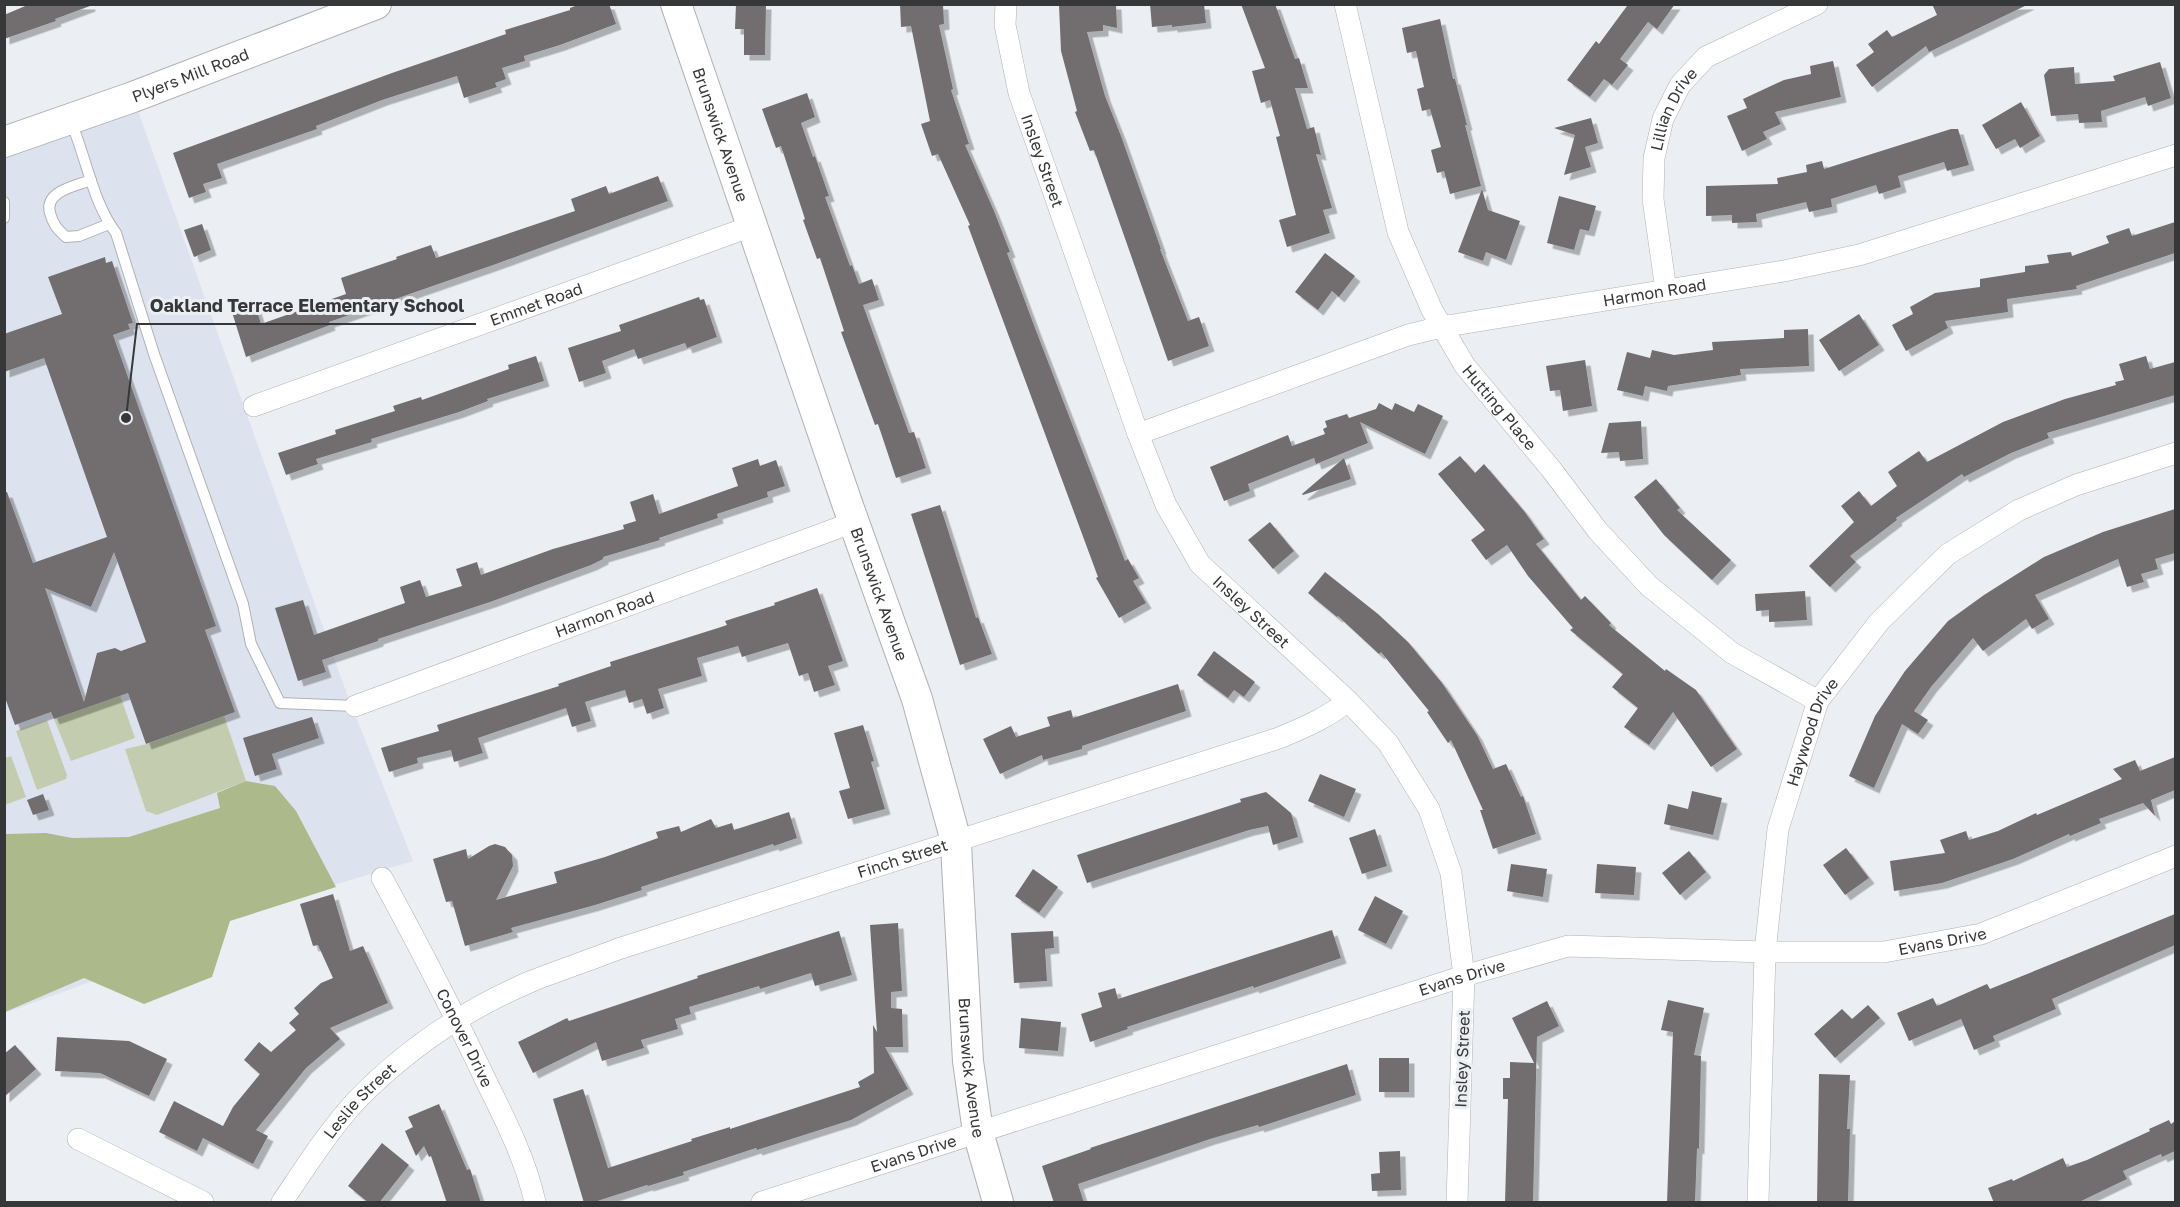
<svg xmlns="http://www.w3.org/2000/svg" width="2180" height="1207" font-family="'Golos Text',sans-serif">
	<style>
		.built { fill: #dde3ee }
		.green { fill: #c3ccae }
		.forest { fill: #acb98a }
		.building { fill: #726e6f; fill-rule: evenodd; filter: url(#shadow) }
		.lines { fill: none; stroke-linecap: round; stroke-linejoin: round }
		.lane-casing { stroke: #afb1b5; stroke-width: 12 }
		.street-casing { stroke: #afb1b5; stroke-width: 22 }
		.secondary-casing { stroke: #afb1b5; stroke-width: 32 }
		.lane { stroke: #fff; stroke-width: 10 }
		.street { stroke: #fff; stroke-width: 21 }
		.secondary { stroke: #fff; stroke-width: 30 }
		.labels { text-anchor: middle; stroke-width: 6; stroke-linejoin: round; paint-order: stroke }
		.street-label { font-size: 16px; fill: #363738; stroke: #ebeef2 }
		.leader { fill: none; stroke: #363738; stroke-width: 2 }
		.callout-dot { fill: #363738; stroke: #ebeef2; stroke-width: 2 }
		.callout-label { font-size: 18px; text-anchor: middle; font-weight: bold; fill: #363738; stroke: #ebeef2; stroke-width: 6; stroke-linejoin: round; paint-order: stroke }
	</style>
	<defs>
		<filter id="shadow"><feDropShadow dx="5.5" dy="5.5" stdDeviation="0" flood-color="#0004"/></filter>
	</defs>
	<rect width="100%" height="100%" fill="#ebeef2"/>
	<polygon class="built" points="133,97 347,694 413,861 161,938 101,978 5,1013 5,142"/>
	<g class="green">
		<polygon points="120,695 135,738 71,761 54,719"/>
		<polygon points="224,716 246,781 157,815 146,811 125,749 147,744"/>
		<polygon points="47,720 67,775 66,779 37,790 16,731"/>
		<polygon points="11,756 26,797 5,805 5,758"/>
	</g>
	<polygon class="forest" points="246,781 275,786 296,811 336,887 230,921 212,977 144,1004 84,978 5,1012 5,834 46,833 72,838 129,837 220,808 217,793"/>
	<g class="building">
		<polygon points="30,4 90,4 90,6 55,19 56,21 4,39 4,15"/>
		<polygon points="580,4 609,4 616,24 560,45 524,56 525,61 502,68 506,79 495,83 497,87 464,98 457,76 382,100 316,126 317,129 217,164 222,178 203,184 206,192 189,198 173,153 392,73 506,34 505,30 570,10 570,8"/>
		<polygon points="736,4 766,4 765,55 744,55 744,29 735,29"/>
		<polygon points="900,4 943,4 944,24 939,25 953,89 951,90 969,144 965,145 994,211 1010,252 1007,253 1035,328 1125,561 1128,559 1139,578 1133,581 1146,603 1119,618 1096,578 1098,577 968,226 970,225 938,154 932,156 921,124 930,121 911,26 901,27"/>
		<polygon points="1116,4 1117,28 1103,25 1103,31 1087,32 1105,96 1121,136 1161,249 1160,249 1188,321 1199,317 1209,346 1168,361 1094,150 1090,151 1075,112 1077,111 1061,51 1059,5"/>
		<polygon points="1150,4 1204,4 1206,23 1172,27 1172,25 1152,27"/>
		<polygon points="1241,4 1275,4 1295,59 1299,58 1308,88 1295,88 1307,129 1314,127 1321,155 1316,154 1332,208 1323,210 1330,233 1287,247 1279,220 1296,215 1276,137 1280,136 1270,100 1261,103 1252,71 1265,68"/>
		<polygon points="1625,4 1675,4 1657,29 1648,22 1620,59 1628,65 1612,85 1604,79 1590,97 1567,80 1596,41 1599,44 1627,6"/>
		<polygon points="1932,4 2029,4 1929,52 1926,46 1872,87 1856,65 1874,52 1868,44 1887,30 1892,37 1937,15"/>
		<polygon points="1440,19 1453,79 1455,79 1467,125 1465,125 1481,186 1450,194 1444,171 1437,173 1431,150 1441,147 1430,109 1422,111 1417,89 1424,87 1416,51 1407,53 1402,28"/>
		<polygon points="1833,61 1841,97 1775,112 1781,124 1763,132 1767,139 1742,151 1727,116 1747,108 1743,99 1784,80 1811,74 1810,66"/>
		<polygon points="2160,62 2171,98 2148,106 2145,97 2101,111 2102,122 2079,123 2078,114 2051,116 2044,75 2049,69 2074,67 2075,84 2115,81 2113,76"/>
		<polygon points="807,93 815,117 801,123 813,157 815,156 829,196 825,197 850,266 852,265 859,284 872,279 879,300 863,305 909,433 914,432 926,468 896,478 878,424 875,425 841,332 844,331 820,258 817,259 803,220 805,219 781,146 776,148 762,109"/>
		<polygon points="2021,102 2040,136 2020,148 2015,139 1996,149 1982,125"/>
		<polygon points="1591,118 1598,143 1585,147 1591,167 1564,175 1575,135 1554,128"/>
		<polygon points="1951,129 1958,129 1969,165 1947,171 1944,162 1898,176 1901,187 1879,194 1876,185 1831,199 1832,207 1809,212 1806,202 1756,214 1757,222 1732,223 1732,215 1706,216 1706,186 1778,184 1777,178 1807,172 1806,165 1822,161 1824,169"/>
		<polygon points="658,176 668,201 496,264 329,322 330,325 246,357 231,309 254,301 261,324 346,294 341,278 397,259 396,257 431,245 436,258 575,211 571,199 606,186 609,194"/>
		<polygon points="1482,189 1488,210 1520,221 1506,260 1486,252 1483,261 1458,252"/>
		<polygon points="1559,196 1596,206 1589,231 1580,229 1574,250 1547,243"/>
		<polygon points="2175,222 2175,253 2076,286 2077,289 2007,299 2008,312 1945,321 1948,328 1906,351 1892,325 1913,314 1910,307 1935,293 1980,287 1980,279 2025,272 2025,266 2049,263 2047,255 2071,252 2072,256 2109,243 2106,236 2129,228 2132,236"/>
		<polygon points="202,224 211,250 194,257 184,230"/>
		<polygon points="1325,253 1355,276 1339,297 1332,291 1318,310 1295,292"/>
		<path d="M105,257L106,263L112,261L133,323L128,324L130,329L113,335L216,626L205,630L235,712L146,744L128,693L54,719L51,712L15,725L4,695V492H7L33,563L107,537L44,358L4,372V334L62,314L48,277ZM114,552L146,642L121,651L115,648L97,653L84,702L45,588L91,607Z"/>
		<polygon points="699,297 700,300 704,299 717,337 687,348 685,343 638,359 634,349 602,361 606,373 579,382 568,348 621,331 619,325"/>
		<polygon points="1859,314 1879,345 1839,371 1819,340"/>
		<polygon points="1808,329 1809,366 1740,369 1741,375 1668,386 1667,391 1645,386 1643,396 1617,390 1627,352 1650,358 1652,350 1674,355 1713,350 1712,342 1784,338 1784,330"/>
		<polygon points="536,356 544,381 487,399 488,401 459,412 371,439 372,442 316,459 318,464 286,475 278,453 336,434 335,430 395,411 393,406 421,397 422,400 509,369 508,365"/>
		<polygon points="2146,356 2150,369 2175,362 2175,395 2047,433 2049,438 2011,453 1964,477 1962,474 1896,518 1897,520 1850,556 1856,562 1830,587 1809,566 1854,522 1841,506 1859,491 1871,506 1897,486 1888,472 1919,451 1927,462 2003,422 2065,399 2116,385 2115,382 2124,380 2119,364"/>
		<polygon points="1585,360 1592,406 1563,411 1560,390 1550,391 1546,366"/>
		<polygon points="1379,403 1392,410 1395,403 1414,412 1418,404 1443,416 1425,454 1360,422 1368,443 1316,464 1314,458 1248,484 1250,491 1224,501 1210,467 1288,435 1292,446 1325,434 1323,429 1327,427 1325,421 1347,414 1349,418 1376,409"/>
		<polygon points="1641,421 1643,459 1620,461 1619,452 1601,453 1609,423"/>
		<polygon points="1460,456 1475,473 1484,464 1524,511 1544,539 1536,544 1581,600 1585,596 1611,623 1609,625 1665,671 1666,669 1696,690 1737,749 1711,767 1673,712 1649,745 1624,727 1638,708 1612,687 1623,674 1570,630 1573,628 1528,576 1507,545 1486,560 1471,540 1485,530 1438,474"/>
		<polygon points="1344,458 1351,479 1303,495 1302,494"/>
		<polygon points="758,459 760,466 776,460 785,486 767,492 768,497 717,514 718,518 659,538 660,540 603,557 603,559 591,565 490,602 378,639 378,641 322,660 326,672 298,681 275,608 303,600 314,635 405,603 400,587 420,580 426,597 462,586 456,569 477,562 481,575 553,549 624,529 623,525 636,521 630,502 653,494 659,514 738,486 732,468"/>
		<polygon points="1656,479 1680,508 1677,510 1731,560 1712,580 1664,535 1634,497"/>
		<polygon points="940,505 976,618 978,617 992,654 960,665 911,514"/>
		<polygon points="2175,509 2175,553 2155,559 2158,569 2141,574 2144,582 2127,587 2118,559 2035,595 2049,619 2032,629 2026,619 1983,651 1973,638 1931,687 1914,711 1928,720 1918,734 1902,724 1874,788 1849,776 1875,716 1905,671 1948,621 1984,595 2044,557 2103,532"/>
		<polygon points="1270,522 1294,551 1273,569 1248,540"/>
		<polygon points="1325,572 1378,614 1408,642 1442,683 1477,735 1493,769 1506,764 1521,797 1523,796 1536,834 1493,849 1480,810 1483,810 1451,740 1448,743 1427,712 1429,711 1381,652 1379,654 1338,616 1337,617 1308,593"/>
		<polygon points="817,588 843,661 828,666 835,685 814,692 808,673 799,676 788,643 742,657 738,646 697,658 702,676 658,689 664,708 647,714 642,699 629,703 625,690 585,702 591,721 572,727 566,708 478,738 483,753 454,762 451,750 417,758 418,763 389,772 381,748 439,731 437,725 559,686 558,684 611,666 610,662 718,628 727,625 725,621 775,605 774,603"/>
		<polygon points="1805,591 1807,620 1769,622 1769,610 1756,611 1755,594"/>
		<polygon points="1214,651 1255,682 1244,697 1234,690 1228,698 1197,675"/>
		<polygon points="1178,684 1186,711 1082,746 1082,749 1043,760 1042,755 1000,774 983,739 1011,726 1016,737 1050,726 1047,717 1071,710 1073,718"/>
		<polygon points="312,717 319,738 272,754 277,769 255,776 243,738"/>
		<polygon points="863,725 874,761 871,762 885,809 848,819 839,791 850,788 834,733"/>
		<polygon points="2175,757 2175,790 2151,800 2155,816 2143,803 2099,819 2101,823 2070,836 2069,834 2013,859 1942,883 1894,891 1890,861 1945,853 1940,840 1966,831 1969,840 1998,831 2036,813 2037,815 2122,779 2113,769 2135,760 2140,771"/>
		<polygon points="1320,774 1356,789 1344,817 1308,801"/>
		<polygon points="1692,791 1722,798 1713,835 1664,824 1668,804 1688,809"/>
		<polygon points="1266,792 1291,813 1298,837 1273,845 1268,826 1249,830 1087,883 1077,855 1241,802 1240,799"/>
		<polygon points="43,794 49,810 33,815 27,800"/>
		<polygon points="789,812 797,838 774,846 773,844 641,887 642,890 595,905 511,928 513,932 465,946 452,901 446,902 433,859 466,849 468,859 489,846 495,844 505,847 512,855 513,866 496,900 557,883 554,872 605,857 658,838 656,832 679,826 681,832 711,819 716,828 732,823 734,830"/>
		<polygon points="1375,829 1387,866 1362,874 1349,838"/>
		<polygon points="1846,848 1869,878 1845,895 1823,865"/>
		<polygon points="1689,851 1706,872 1680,895 1662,873"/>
		<polygon points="1511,864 1547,869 1543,897 1507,891"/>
		<polygon points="1597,864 1636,867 1634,895 1595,893"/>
		<polygon points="1033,869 1058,887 1039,913 1015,896"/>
		<polygon points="333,894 350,951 363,946 388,1003 330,1028 340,1039 306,1068 256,1130 268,1136 253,1164 203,1138 197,1151 159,1132 174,1101 223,1126 233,1107 260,1074 244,1060 259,1042 271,1052 296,1030 289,1023 299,1014 294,1008 321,983 333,978 318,945 313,946 300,904"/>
		<polygon points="1375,896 1403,911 1386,944 1358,930"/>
		<polygon points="2175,914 2175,945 2052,999 2056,1009 1993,1036 1995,1041 1974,1050 1961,1019 1909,1041 1897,1013 1933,998 1937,1006 1987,984 1990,989"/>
		<polygon points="898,923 902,991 891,992 891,1008 902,1009 903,1047 885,1047 908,1089 851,1120 757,1150 756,1148 683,1172 684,1175 648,1186 647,1185 591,1203 584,1203 553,1099 583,1089 608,1168 692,1141 691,1139 730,1127 730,1129 860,1087 858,1082 874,1073 873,1025 877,1032 870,925"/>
		<polygon points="1332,930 1341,958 1254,988 1253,986 1127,1027 1128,1029 1090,1042 1081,1014 1102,1007 1098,993 1115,988 1118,999"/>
		<polygon points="839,931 852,975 815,986 811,973 760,989 759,986 689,1007 691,1014 675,1019 678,1029 641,1040 644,1048 602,1061 596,1042 533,1073 518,1042 567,1018 569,1021 698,978 697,976"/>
		<polygon points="1053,931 1054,948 1045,949 1047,981 1014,983 1011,933"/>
		<polygon points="1668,1000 1704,1008 1694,1055 1701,1056 1699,1149 1697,1148 1695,1203 1667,1203 1673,1032 1661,1030"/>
		<polygon points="1547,1001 1559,1026 1537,1037 1533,1203 1505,1203 1508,1099 1503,1099 1503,1078 1510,1078 1510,1062 1534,1063 1512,1018"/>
		<polygon points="1868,1005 1880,1018 1835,1058 1814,1034 1842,1009 1852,1019"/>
		<polygon points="1021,1018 1061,1022 1058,1051 1019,1048"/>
		<polygon points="57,1037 129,1041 167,1059 149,1096 100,1073 55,1071"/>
		<polygon points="15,1045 36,1069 4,1097 4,1054"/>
		<rect x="1379" y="1058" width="30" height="34"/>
		<polygon points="1347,1064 1356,1095 1259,1127 1258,1125 1210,1139 1078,1184 1084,1203 1054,1203 1042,1166 1091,1149 1090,1148"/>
		<polygon points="1819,1074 1850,1075 1847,1129 1850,1129 1848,1203 1817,1203"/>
		<polygon points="439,1104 467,1170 470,1169 481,1203 447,1203 431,1156 429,1157 424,1146 416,1156 405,1131 413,1127 408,1117"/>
		<polygon points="2169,1120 2171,1124 2175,1121 2175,1151 2162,1157 2161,1154 2123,1171 2127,1179 2077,1203 1994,1203 1988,1188 2012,1179 2013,1181 2063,1158 2067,1167 2087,1160 2150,1131 2149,1129"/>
		<polygon points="382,1143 409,1165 379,1203 369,1203 348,1186"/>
		<polygon points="1400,1151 1401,1190 1372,1191 1371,1174 1380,1173 1379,1152"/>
	</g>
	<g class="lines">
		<g class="lane-casing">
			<g id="lane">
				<path d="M71,122C86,157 93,203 116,233L154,354L243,604L251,644L280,703L355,706"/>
				<path d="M91,180C76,186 44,191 50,213C53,224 57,229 66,237L79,236L109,224"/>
				<polyline points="4,202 4,218"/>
			</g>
		</g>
		<g class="street-casing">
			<g id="street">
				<path id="s1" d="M1006,4L1005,25L1019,93L1138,434L1166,505L1200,564L1348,701L1388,743L1429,809L1451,873L1464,976L1457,1202"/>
				<path id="s2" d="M1345,4L1398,232L1432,310L1465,366L1551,469L1598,531L1649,586L1732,653L1818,701"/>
				<path id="s3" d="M1666,290L1653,199L1654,158L1663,119L1680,85L1706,57L1817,4"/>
				<path id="s4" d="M254,406L752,226"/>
				<path id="s5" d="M1138,434L1408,335L1441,327L1784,271L1859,255L2176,155"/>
				<path id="s6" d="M355,706L854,522"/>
				<path id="s7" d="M382,878C419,946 454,1013 487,1083C506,1121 526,1161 535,1202"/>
				<polyline points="78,1139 203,1202"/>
				<path id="s8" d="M282,1202C305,1168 327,1133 355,1102C405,1050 466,1009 532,981C560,970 590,960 618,949L1279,738C1303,728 1327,718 1348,701"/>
				<path id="s9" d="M762,1202L1464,976L1568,946L1765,952H1884L1981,934L2176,856"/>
				<path id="s10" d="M1758,1202L1765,952L1778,829L1818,701L1879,622L1948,554L2019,510L2076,485L2176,453"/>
			</g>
		</g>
		<g class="secondary-casing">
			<g id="secondary">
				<path id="s11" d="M676,4L847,503L917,699L956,841L957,864L968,1061L978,1132L998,1202"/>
				<path id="s12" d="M4,142L133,97L376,4"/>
			</g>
		</g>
		<use href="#lane" class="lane"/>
		<use href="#street" class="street"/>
		<use href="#secondary" class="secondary"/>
	</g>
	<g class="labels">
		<g class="street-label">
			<text dy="6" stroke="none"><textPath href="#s12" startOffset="198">Plyers Mill Road</textPath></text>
			<text dy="6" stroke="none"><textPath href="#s3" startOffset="186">Lillian Drive</textPath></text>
			<text dy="6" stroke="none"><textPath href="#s11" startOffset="138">Brunswick Avenue</textPath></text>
			<text dy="6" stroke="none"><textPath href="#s1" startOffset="162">Insley Street</textPath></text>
			<text dy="6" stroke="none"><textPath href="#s5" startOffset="538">Harmon Road</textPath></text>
			<text dy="6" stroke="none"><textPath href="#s4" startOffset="300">Emmet Road</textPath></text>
			<text dy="6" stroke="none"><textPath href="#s2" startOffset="438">Hutting Place</textPath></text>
			<text dy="6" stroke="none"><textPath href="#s11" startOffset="624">Brunswick Avenue</textPath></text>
			<text dy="6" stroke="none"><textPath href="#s1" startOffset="666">Insley Street</textPath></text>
			<text dy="6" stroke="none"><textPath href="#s6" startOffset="266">Harmon Road</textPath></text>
			<text dy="6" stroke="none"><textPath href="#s10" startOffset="477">Haywood Drive</textPath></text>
			<text dy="6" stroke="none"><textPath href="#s8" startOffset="730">Finch Street</textPath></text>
			<text dy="6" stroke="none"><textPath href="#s9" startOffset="1221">Evans Drive</textPath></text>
			<text dy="6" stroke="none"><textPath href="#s9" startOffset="735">Evans Drive</textPath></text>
			<text dy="6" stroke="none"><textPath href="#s7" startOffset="180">Conover Drive</textPath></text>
			<text transform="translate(1462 1059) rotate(-88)" y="6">Insley Street</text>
			<text dy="6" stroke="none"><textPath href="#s11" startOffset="1110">Brunswick Avenue</textPath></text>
			<text dy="6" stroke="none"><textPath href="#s8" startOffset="128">Leslie Street</textPath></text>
			<text dy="6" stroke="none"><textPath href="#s9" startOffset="159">Evans Drive</textPath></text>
		</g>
	</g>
	<path class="leader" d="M126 418L137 324H476"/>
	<circle class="callout-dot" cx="126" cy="418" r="6"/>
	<g class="callout-label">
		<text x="307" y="312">Oakland Terrace Elementary School</text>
	</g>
	<rect width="2180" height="1207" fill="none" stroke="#363738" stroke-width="12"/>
</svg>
